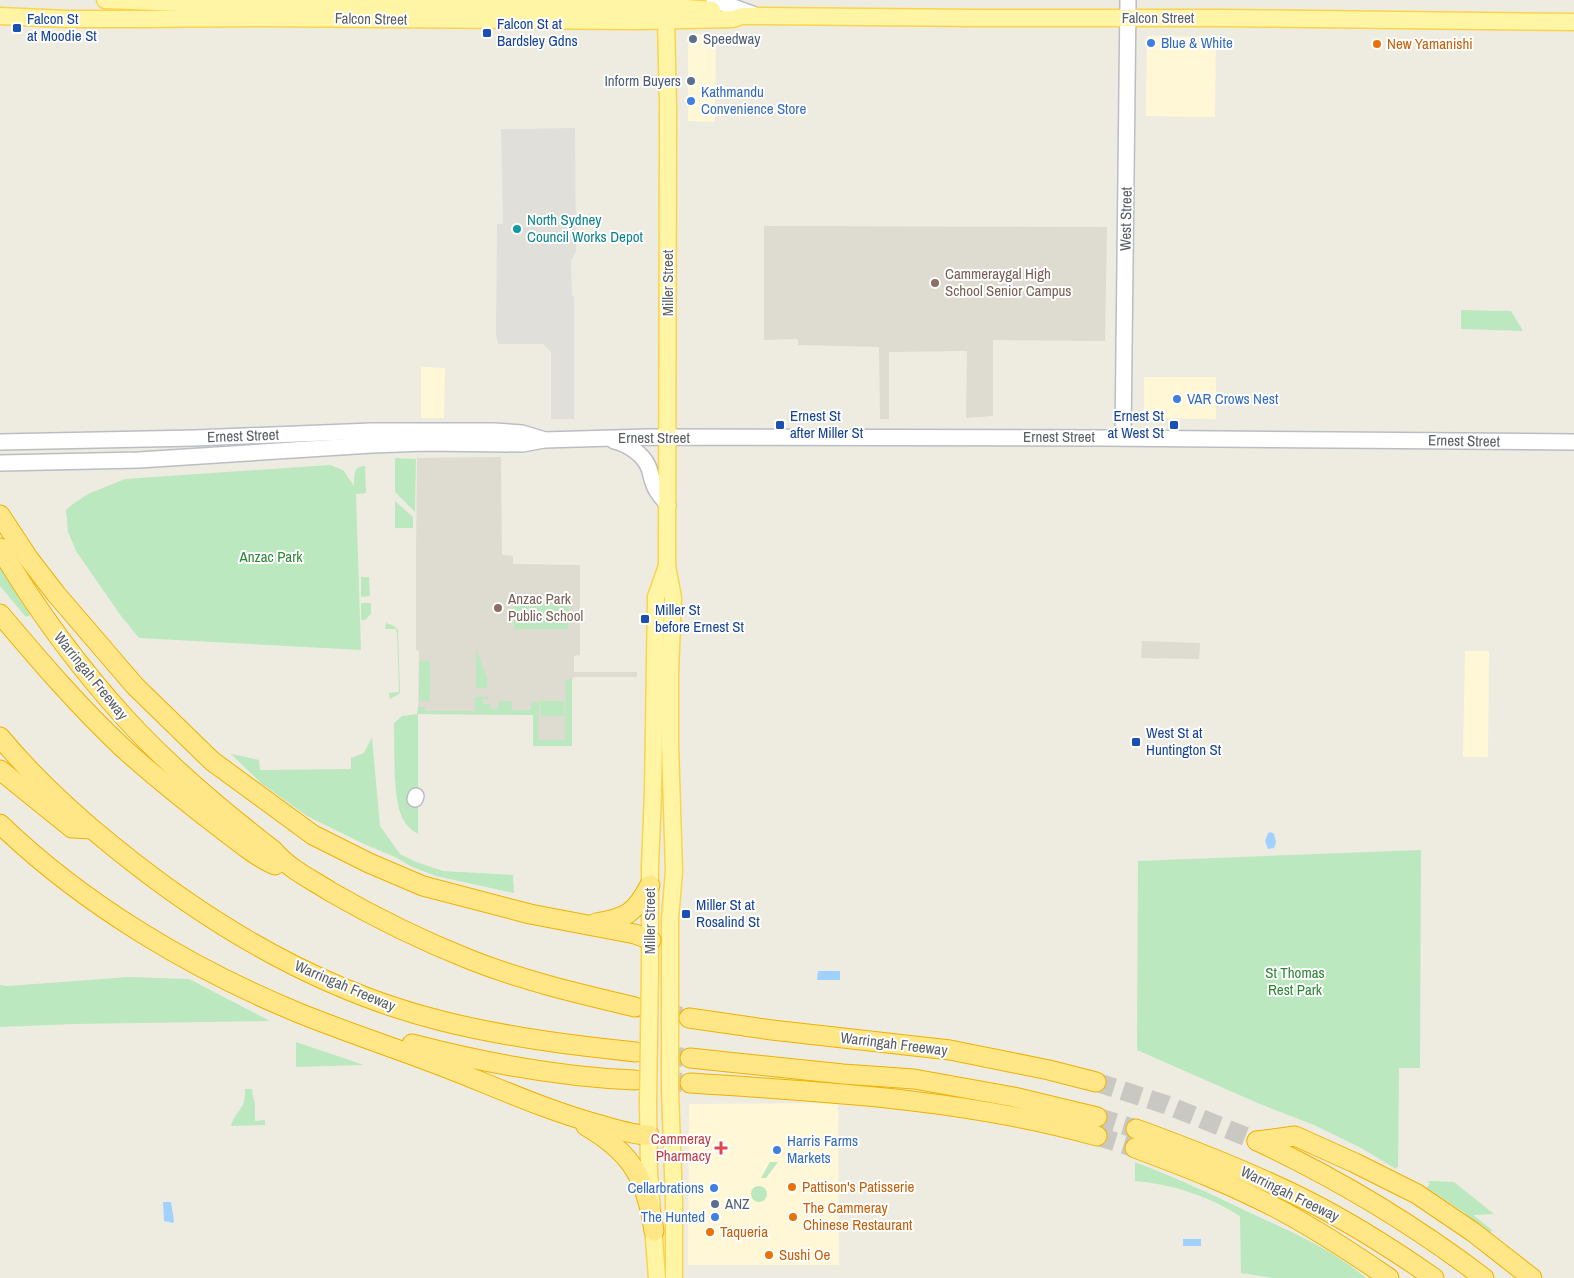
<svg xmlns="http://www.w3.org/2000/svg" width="1574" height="1278" font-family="'Archivo Narrow',sans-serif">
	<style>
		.commercial { fill: #fff7d5 }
		.industrial { fill: #e1dfd9 }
		.education { fill: #dedbd0 }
		.green { fill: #bbe8be }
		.water { fill: #a0d1ff }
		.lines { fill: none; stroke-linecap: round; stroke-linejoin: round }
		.highway-tunnel { stroke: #c9c8c2; stroke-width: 19; stroke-dasharray: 19 9; stroke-linecap: butt }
		.secondary-casing { stroke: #babdc4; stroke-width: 18 }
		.primary-casing { stroke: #fbd34d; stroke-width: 19 }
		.highway-casing { stroke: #efb100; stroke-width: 21 }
		.secondary { stroke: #fff; stroke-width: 15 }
		.primary { stroke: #fff5a5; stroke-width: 16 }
		.highway { stroke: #ffe787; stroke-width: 19 }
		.primary-bridge-casing { stroke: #fbd34d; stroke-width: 19; stroke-linecap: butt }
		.primary-bridge { stroke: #fff5a5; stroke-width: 16 }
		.transit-dot { fill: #1a4fb4; stroke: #fff; stroke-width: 2 }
		.service-dot { fill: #5c6f8a; stroke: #fff; stroke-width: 2 }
		.shop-dot { fill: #3f7fe0; stroke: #fff; stroke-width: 2 }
		.food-dot { fill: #e8710a; stroke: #fff; stroke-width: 2 }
		.culture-dot { fill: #0f9aa8; stroke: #fff; stroke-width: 2 }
		.education-dot { fill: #8d6e63; stroke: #fff; stroke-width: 2 }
		.health-dot { fill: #e0444e; stroke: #fff; stroke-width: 2 }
		.labels { text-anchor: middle; stroke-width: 4; stroke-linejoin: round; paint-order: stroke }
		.street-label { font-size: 15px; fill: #5a5e63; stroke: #fff }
		.transit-label { font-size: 15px; fill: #164399; stroke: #fff; text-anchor: start }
		.service-label { font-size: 15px; fill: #4e5e75; stroke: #fff; text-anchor: start }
		.shop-label { font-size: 15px; fill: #366cbe; stroke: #fff; text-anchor: start }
		.food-label { font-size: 15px; fill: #c56008; stroke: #fff; text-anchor: start }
		.culture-label { font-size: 15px; fill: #0d838f; stroke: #fff; text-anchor: start }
		.education-label { font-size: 15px; fill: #785e54; stroke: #fff; text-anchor: start }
		.park-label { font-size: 15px; fill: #2e8637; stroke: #fff }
		.health-label { font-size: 15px; fill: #be3a42; stroke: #fff; text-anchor: end }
	</style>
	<rect width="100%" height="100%" fill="#eeece1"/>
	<g class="commercial">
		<polygon points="692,34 716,34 715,122 688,121 688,38"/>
		<polygon points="1147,36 1216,37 1215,117 1146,116"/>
		<polygon points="421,367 445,368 444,418 421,418"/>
		<polygon points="1144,377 1216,377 1216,419 1150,418 1144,412"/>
		<polygon points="1465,651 1489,651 1488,757 1463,757"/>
		<polygon points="838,1103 839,1265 688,1265 689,1104"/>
	</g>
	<polygon class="industrial" points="575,128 576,252 571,261 572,296 574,297 574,419 551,419 551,352 543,344 498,344 496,333 497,224 503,224 501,129"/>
	<g class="education">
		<polygon points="764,226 1107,227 1105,341 993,340 993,416 966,418 967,351 889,352 889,419 880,419 879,347 798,345 798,339 764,340"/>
		<polygon points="501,457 502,555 513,556 513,564 580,565 580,655 574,656 574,672 637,672 637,677 574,677 572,679 572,746 533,746 533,715 418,714 419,651 416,650 416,553 417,458"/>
		<polygon points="1142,641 1200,643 1199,659 1141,658"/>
	</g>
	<g class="green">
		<polygon points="1461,310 1511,311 1523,331 1461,329"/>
		<polygon points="395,458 416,459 415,512 395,492"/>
		<path d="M330,465L343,470L354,486C355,477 352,466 365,466L366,493L356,494L361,650L139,638L121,616L76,551L68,532L66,510L73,504L88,494L125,479Z"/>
		<polygon points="395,501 413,517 413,528 395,528"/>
		<polygon points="0,566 30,615 26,617 0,586"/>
		<polygon points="361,577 369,577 370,596 361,597"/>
		<polygon points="514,599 569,600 568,629 514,629"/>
		<polygon points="361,603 371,603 371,614 365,620 361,620"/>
		<polygon points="386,623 394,626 398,630 400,691 399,694 390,699 389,693 399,692 397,633 396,629 385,629"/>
		<polygon points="476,649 487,678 487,688 476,688"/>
		<rect x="419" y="661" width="11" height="40"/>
		<path d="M566,679H572V746H533V715L418,714V834C411,830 405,824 402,817C392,795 395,748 394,723L402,716L417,714L418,707H425V711H475V697H488V699H483V704H490V709H498V701H511L512,710H531V702H539L538,740H565Z"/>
		<polygon points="540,701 564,701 564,716 541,716"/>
		<polygon points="372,737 380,826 400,854 416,862 443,871 513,875 514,893 436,876 412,867 397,858 362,843 307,816 261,783 231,754 259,760 260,770 351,769 351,758 364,753"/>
		<polygon points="1421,850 1420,1068 1399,1068 1398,1166 1396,1169 1363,1149 1314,1125 1260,1104 1137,1050 1138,861"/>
		<polygon points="129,977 189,979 270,1021 74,1024 0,1027 0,985 8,986"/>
		<polygon points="296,1042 364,1065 296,1067"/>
		<path d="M245,1089H252L253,1097L255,1103V1121L265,1120V1125L231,1126C235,1110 246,1111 245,1089Z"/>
		<polygon points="770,1162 778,1162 766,1178 761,1178"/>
		<path d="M1135,1162C1177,1178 1217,1197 1257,1216C1294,1233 1335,1251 1366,1278H1273L1241,1273L1240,1216C1209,1196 1172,1184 1135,1181Z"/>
		<polygon points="1430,1181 1454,1182 1494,1214 1473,1215 1492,1230 1489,1235 1469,1221 1465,1213 1427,1188 1430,1183 1427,1182"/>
		<circle cx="759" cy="1194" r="8"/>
	</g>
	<g class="water">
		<polygon points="1271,832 1274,834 1276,842 1274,848 1268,849 1265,841 1268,833"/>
		<polygon points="818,971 840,971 840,980 817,980"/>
		<polygon points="163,1202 171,1202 174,1221 173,1223 164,1221"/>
		<rect x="1183" y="1239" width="18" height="7"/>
	</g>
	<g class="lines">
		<g class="highway-tunnel">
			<polyline points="635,1007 689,1018"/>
			<polyline points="636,1052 690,1058"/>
			<polyline points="635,1080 690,1083"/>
			<polyline points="1096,1082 1167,1105 1257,1141"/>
			<polyline points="1097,1117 1136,1129"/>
			<polyline points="1097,1136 1135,1148"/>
		</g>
		<g class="secondary-casing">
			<g id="secondary">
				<polyline points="714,0 755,15"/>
				<polyline points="1123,438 1128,0"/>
				<path d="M614,441C627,444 642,453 648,466C651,472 651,479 654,485C657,493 663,499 668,505"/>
				<polyline points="0,442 195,438 372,431 494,431 522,433 542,439"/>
				<polyline points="0,463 139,460 372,445 425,443 522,444 544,440 648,437 1102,438 1574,442"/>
				<polyline points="415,799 416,796"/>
			</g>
		</g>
		<g class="primary-casing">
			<g id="primary">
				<polyline points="105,0 181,3 637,6 686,8 712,10"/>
				<polyline points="0,16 67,19 137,19 259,18 638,21 733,19 742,16 757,16 974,18 1222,18 1574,22"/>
				<polyline points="666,20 668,106 667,566 673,598 670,673 670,745 674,871 670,919 670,985"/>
				<polyline points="650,969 650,866 653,793 656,597 667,566"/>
				<polyline points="670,1091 674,1202 674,1278"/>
				<polyline points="648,1103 649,1172 657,1278"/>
			</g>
		</g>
		<g class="highway-casing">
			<g id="highway">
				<polyline points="0,515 29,559 56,594 135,686 212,761 313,835 369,863 423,886 530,914 635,934 651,940"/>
				<path d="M0,548C36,609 78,666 126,719C170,767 221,810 273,850C289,869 311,879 331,892C376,918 423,941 471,960C524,981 580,994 635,1007"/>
				<path d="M0,614C39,660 79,707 124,749C153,775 184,800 215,824C231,836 257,858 275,865"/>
				<path d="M0,737C34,778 73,814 114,847C210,925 321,991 442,1021C506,1037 570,1045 636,1052"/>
				<polyline points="0,770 72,828 92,829"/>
				<path d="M0,824C84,905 192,969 299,1013C353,1035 408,1052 462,1074C509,1093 555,1113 604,1126C618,1130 634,1135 649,1135"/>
				<path d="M596,923C627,918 635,913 650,885"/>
				<polyline points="689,1018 772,1030 950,1050 1049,1070 1096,1082"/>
				<path d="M412,1044C485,1063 559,1077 635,1080"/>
				<polyline points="690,1058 843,1074 914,1079 1014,1097 1097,1117"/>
				<path d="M690,1083C826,1092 965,1099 1097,1136"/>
				<path d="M586,1126C632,1153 646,1178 654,1231"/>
				<path d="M1136,1129C1191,1149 1245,1170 1298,1196C1345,1219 1391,1248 1434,1278"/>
				<polyline points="1257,1141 1295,1136 1355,1163 1417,1194 1473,1232 1532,1278"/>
				<path d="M1257,1141C1338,1179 1413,1224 1484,1278"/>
				<path d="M1135,1148C1186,1167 1235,1186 1282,1211C1319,1231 1354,1254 1389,1278"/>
			</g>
		</g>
		<use href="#secondary" class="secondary"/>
		<use href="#primary" class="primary"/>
		<use href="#highway" class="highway"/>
		<g class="primary-bridge-casing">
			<g id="primary-bridge">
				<polyline points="670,985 670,1091"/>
				<polyline points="648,1103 650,969"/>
			</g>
		</g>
		<use href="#primary-bridge" class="primary-bridge"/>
	</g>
	<g class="transit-dot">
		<rect x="12" y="23" width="10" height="10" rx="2.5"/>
		<rect x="482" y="28" width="10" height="10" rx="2.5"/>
		<rect x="775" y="420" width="10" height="10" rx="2.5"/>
		<rect x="1169" y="420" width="10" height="10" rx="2.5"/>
		<rect x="640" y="614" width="10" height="10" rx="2.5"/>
		<rect x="1131" y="737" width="10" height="10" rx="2.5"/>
		<rect x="681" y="909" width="10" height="10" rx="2.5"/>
	</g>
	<g class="service-dot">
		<circle cx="693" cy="39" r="5"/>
		<circle cx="691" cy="81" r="5"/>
		<circle cx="715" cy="1204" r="5"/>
	</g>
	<g class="shop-dot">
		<circle cx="1151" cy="43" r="5"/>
		<circle cx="691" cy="101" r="5"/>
		<circle cx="1177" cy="399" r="5"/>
		<circle cx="777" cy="1150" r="5"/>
		<circle cx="714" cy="1188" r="5"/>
		<circle cx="715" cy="1217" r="5"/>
	</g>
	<g class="food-dot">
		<circle cx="1377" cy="44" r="5"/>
		<circle cx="792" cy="1187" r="5"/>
		<circle cx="793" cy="1217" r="5"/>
		<circle cx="710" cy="1232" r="5"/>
		<circle cx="769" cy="1255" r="5"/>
	</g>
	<circle class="culture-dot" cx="517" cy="229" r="5"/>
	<g class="education-dot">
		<circle cx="935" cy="283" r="5"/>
		<circle cx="498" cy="608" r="5"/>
	</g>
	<path class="health-dot" d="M718.5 1140.5h5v5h5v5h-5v5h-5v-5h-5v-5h5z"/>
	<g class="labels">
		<g class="street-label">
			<text x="1158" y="23">Falcon Street</text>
			<text transform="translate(371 19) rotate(1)" y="5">Falcon Street</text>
			<text transform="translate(1126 219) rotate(-89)" y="5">West Street</text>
			<text transform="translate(668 283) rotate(-90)" y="5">Miller Street</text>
			<text transform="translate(243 436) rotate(-2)" y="5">Ernest Street</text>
			<text x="1059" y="442">Ernest Street</text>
			<text x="654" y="443">Ernest Street</text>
			<text transform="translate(1464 441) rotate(1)" y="5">Ernest Street</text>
			<text transform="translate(91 676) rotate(51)" y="5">Warringah Freeway</text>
			<text transform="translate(650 921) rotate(-90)" y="5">Miller Street</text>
			<text transform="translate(345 986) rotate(23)" y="5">Warringah Freeway</text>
			<text transform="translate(894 1044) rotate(7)" y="5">Warringah Freeway</text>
			<text transform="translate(1290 1194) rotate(26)" y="5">Warringah Freeway</text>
		</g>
		<g class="transit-label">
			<text x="27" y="24">Falcon St<tspan x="27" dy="17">at Moodie St</tspan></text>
			<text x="497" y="29">Falcon St at<tspan x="497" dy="17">Bardsley Gdns</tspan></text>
			<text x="790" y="421">Ernest St<tspan x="790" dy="17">after Miller St</tspan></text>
			<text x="1164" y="421" text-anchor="end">Ernest St<tspan x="1164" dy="17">at West St</tspan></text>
			<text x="655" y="615">Miller St<tspan x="655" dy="17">before Ernest St</tspan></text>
			<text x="1146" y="738">West St at<tspan x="1146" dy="17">Huntington St</tspan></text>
			<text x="696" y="910">Miller St at<tspan x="696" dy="17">Rosalind St</tspan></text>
		</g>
		<g class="service-label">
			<text x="703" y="44">Speedway</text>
			<text x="681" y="86" text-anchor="end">Inform Buyers</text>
			<text x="725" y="1209">ANZ</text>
		</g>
		<g class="shop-label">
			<text x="1161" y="48">Blue &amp; White</text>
			<text x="701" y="97">Kathmandu<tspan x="701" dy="17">Convenience Store</tspan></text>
			<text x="1187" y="404">VAR Crows Nest</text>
			<text x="787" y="1146">Harris Farms<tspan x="787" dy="17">Markets</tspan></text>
			<text x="704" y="1193" text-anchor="end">Cellarbrations</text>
			<text x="705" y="1222" text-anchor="end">The Hunted</text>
		</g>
		<g class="food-label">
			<text x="1387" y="49">New Yamanishi</text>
			<text x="802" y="1192">Pattison's Patisserie</text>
			<text x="803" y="1213">The Cammeray<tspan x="803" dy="17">Chinese Restaurant</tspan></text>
			<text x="720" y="1237">Taqueria</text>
			<text x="779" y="1260">Sushi Oe</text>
		</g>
		<g class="culture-label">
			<text x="527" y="225">North Sydney<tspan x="527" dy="17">Council Works Depot</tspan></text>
		</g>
		<g class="education-label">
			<text x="945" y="279">Cammeraygal High<tspan x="945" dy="17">School Senior Campus</tspan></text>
			<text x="508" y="604">Anzac Park<tspan x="508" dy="17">Public School</tspan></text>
		</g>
		<g class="park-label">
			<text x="271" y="562">Anzac Park</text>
			<text x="1295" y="978">St Thomas<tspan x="1295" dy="17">Rest Park</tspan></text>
		</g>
		<g class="health-label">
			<text x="711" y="1144">Cammeray<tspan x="711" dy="17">Pharmacy</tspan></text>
		</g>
	</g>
</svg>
